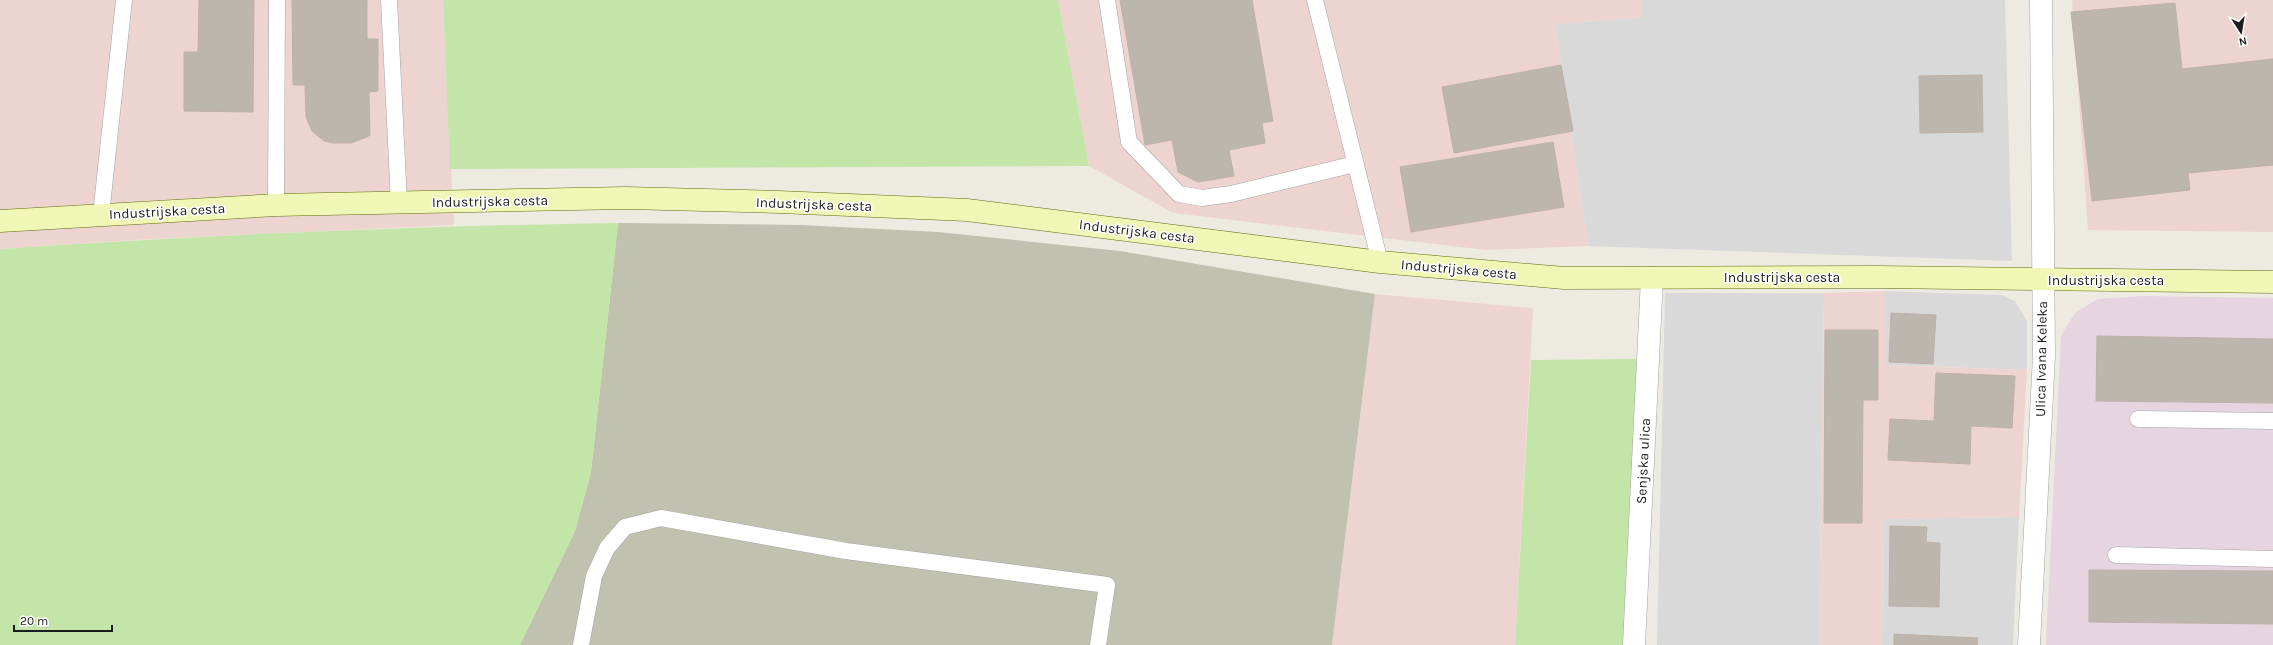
<svg xmlns="http://www.w3.org/2000/svg" width="2273" height="645" font-family="Karla,sans-serif">
	<style>
		.residential { fill: #dad9d9 }
		.commercial { fill: #eed4d1 }
		.industrial { fill: #e6d4e1 }
		.construction { fill: #c0c1ae }
		.grass { fill: #c3e6a8 }
		.building { fill: #bdb6ae; stroke: #beb1a5 }
		.lines { fill: none; stroke-linecap: round; stroke-linejoin: round }
		.lane-casing { stroke: #a3a3a3; stroke-width: 17 }
		.street-casing { stroke: #a3a3a3; stroke-width: 23 }
		.secondary-casing { stroke: #5c6e08; stroke-width: 23 }
		.lane { stroke: #fff; stroke-width: 16 }
		.street { stroke: #fff; stroke-width: 22 }
		.secondary { stroke: #f0f7b6; stroke-width: 22 }
		.labels { text-anchor: middle; stroke-width: 3; stroke-linejoin: round; paint-order: stroke }
		.street-label { font-size: 14px; fill: #1c1c1c; stroke: #fff }
	</style>
	<rect width="100%" height="100%" fill="#edeae2"/>
	<g class="residential">
		<polygon points="1641,0 2005,0 2012,261 1588,246 1555,24 1642,17"/>
		<polygon points="1885,291 2001,295 2015,301 2027,321 2027,370 1885,365"/>
		<polygon points="1665,293 1824,293 1819,645 1657,645"/>
		<polygon points="2019,517 2013,645 1882,645 1883,519"/>
	</g>
	<g class="commercial">
		<polygon points="0,0 443,0 454,225 135,240 0,249"/>
		<polygon points="1058,0 1641,0 1643,17 1555,24 1588,246 1486,250 1173,213 1089,166"/>
		<polygon points="2072,0 2273,0 2273,232 2088,230"/>
		<polygon points="1885,291 1885,365 2027,370 2019,517 1883,519 1882,645 1819,645 1824,293"/>
		<polygon points="1375,294 1533,308 1515,645 1332,645"/>
	</g>
	<polygon class="industrial" points="2143,296 2273,298 2273,645 2046,645 2061,336 2075,313 2098,299"/>
	<polygon class="construction" points="618,223 801,225 938,232 1120,251 1375,294 1332,645 520,645 575,531 591,472"/>
	<g class="grass">
		<polygon points="443,0 1058,0 1089,166 450,169"/>
		<path d="M618,223L591,471L575,531L520,645H0V249C206,235 411,226 618,223Z"/>
		<polygon points="1635,359 1642,383 1625,645 1515,645 1531,360"/>
	</g>
	<g class="building">
		<polygon points="199,0 254,0 253,112 184,111 184,52 198,52"/>
		<polygon points="292,0 367,0 367,39 378,39 378,91 369,92 370,135 367,137 351,143 333,143 324,141 312,131 306,117 305,85 293,85"/>
		<polygon points="1120,0 1252,0 1273,121 1262,123 1265,143 1229,150 1234,176 1198,182 1178,172 1172,140 1145,145"/>
		<polygon points="2175,3 2182,69 2273,59 2273,165 2188,173 2190,190 2092,201 2071,12"/>
		<polygon points="1561,65 1573,131 1454,153 1442,87"/>
		<polygon points="1982,75 1983,132 1920,133 1919,76"/>
		<polygon points="1553,142 1564,207 1411,232 1400,167"/>
		<polygon points="1891,313 1936,315 1933,364 1889,362"/>
		<polygon points="1825,330 1878,330 1878,400 1863,400 1862,523 1824,523"/>
		<polygon points="2097,336 2273,339 2273,403 2096,401"/>
		<polygon points="1936,373 2015,376 2012,428 1971,426 1970,464 1888,460 1890,419 1934,421"/>
		<polygon points="1890,526 1927,527 1926,542 1940,543 1939,607 1889,606"/>
		<polygon points="2089,570 2273,571 2273,624 2089,622"/>
		<polygon points="1894,634 1978,638 1977,645 1894,645"/>
	</g>
	<g class="lines">
		<g class="lane-casing">
			<g id="lane">
				<polyline points="389,0 399,203"/>
				<polyline points="1107,0 1129,142 1179,194 1202,198 1231,194 1355,164"/>
				<polyline points="1315,0 1380,262"/>
				<polyline points="276,205 277,0"/>
				<polyline points="101,215 124,0"/>
				<polyline points="2138,419 2273,421"/>
				<polyline points="2116,555 2273,559"/>
				<polyline points="581,645 594,576 607,548 625,527 661,518 846,551 1107,585 1098,645"/>
			</g>
		</g>
		<g class="street-casing">
			<g id="street">
				<polyline points="1634,645 1652,278"/>
				<polyline points="2029,645 2044,356 2041,0"/>
			</g>
		</g>
		<g class="secondary-casing">
			<polyline id="secondary" points="0,221 276,205 626,198 779,202 967,210 1380,262 1564,278 1879,277 2273,282"/>
		</g>
		<use href="#lane" class="lane"/>
		<use href="#street" class="street"/>
		<use href="#secondary" class="secondary"/>
	</g>
	<g class="labels">
		<g class="street-label">
			<text transform="translate(490 201) rotate(-1)" y="5">Industrijska cesta</text>
			<text transform="translate(814 204) rotate(2)" y="5">Industrijska cesta</text>
			<text transform="translate(167 211) rotate(-3)" y="5">Industrijska cesta</text>
			<text transform="translate(1137 231) rotate(7)" y="5">Industrijska cesta</text>
			<text transform="translate(1459 269) rotate(5)" y="5">Industrijska cesta</text>
			<text x="1782" y="282">Industrijska cesta</text>
			<text x="2106" y="285">Industrijska cesta</text>
			<text transform="translate(2041 359) rotate(-89)" y="5">Ulica Ivana Keleka</text>
			<text transform="translate(1643 461) rotate(-87)" y="5">Senjska ulica</text>
		</g>
	</g>
	<g transform="translate(2241 32) rotate(168)" stroke="#ffffff" stroke-width="3" paint-order="stroke">
	<path d="M0-3L7 15L0 10L-7 15Z" fill="#1c1c1c"/>
	<text y="-6" font-size="11" font-weight="bold" text-anchor="middle" fill="#1c1c1c">N</text>
	</g>
	<path d="M14 625v6h98v-6" fill="none" stroke="#1c1c1c" stroke-width="2"/>
	<text x="20" y="625" font-size="12" fill="#1c1c1c" stroke="#ffffff" stroke-width="3" paint-order="stroke">20 m</text>
</svg>
